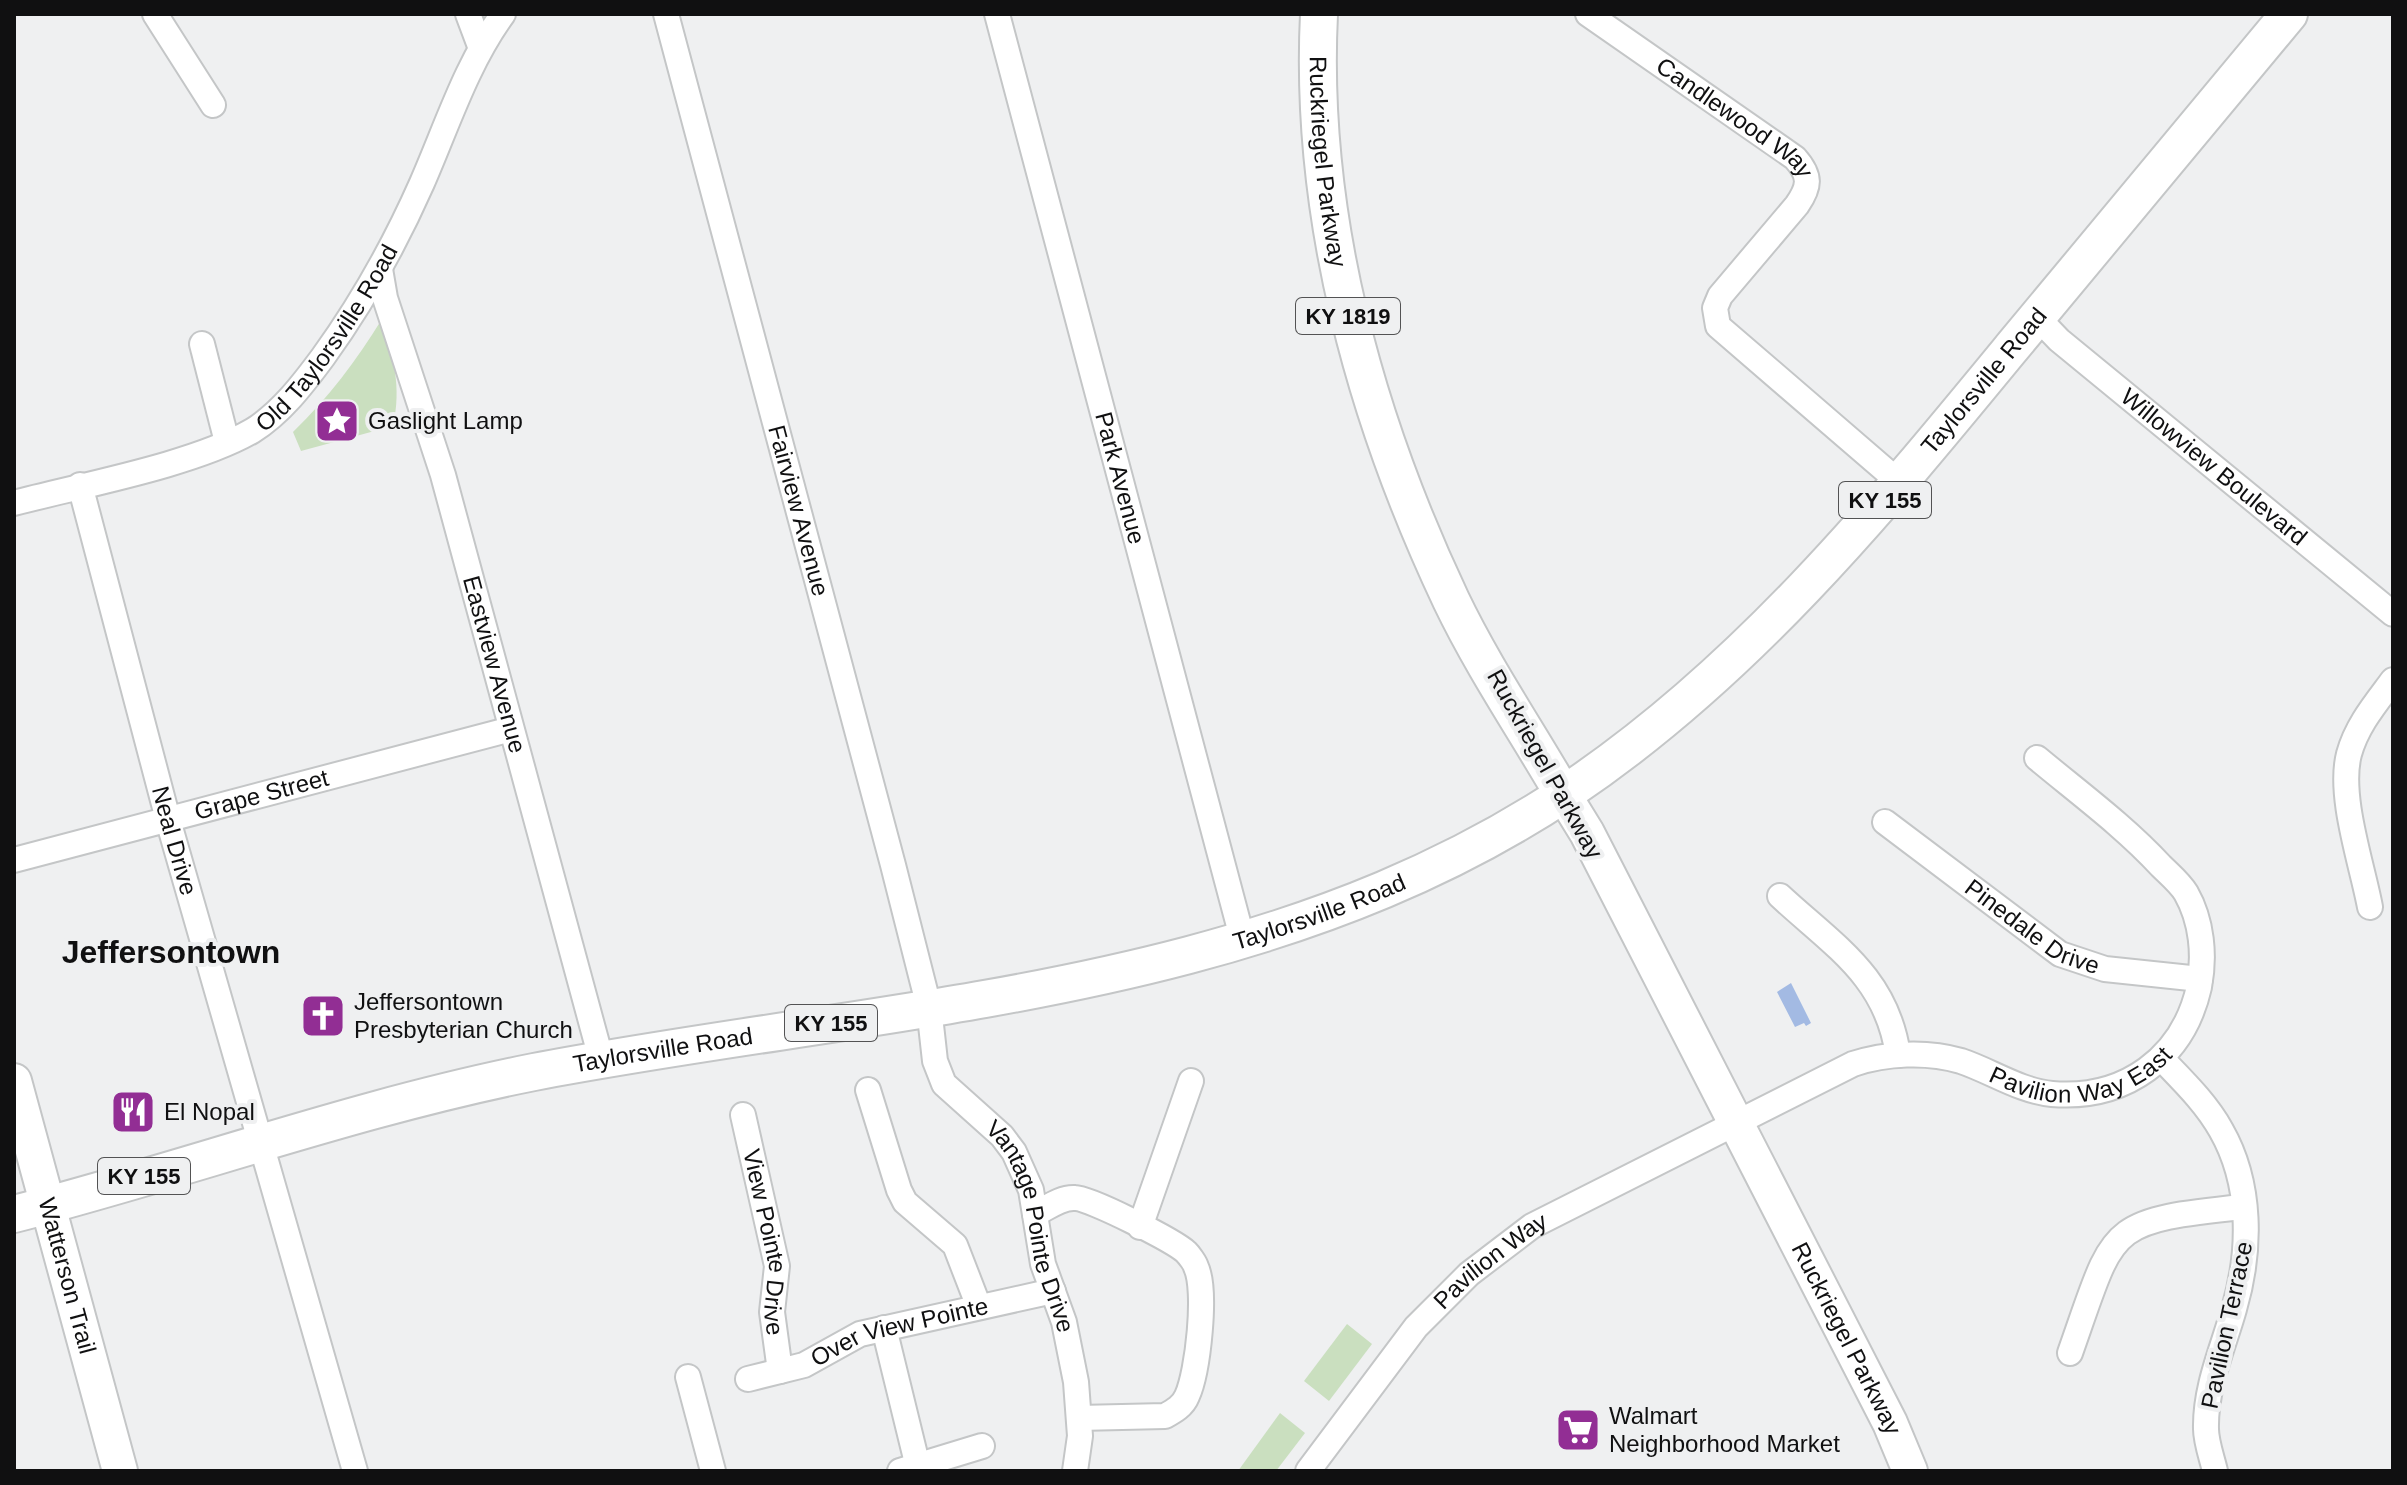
<svg xmlns="http://www.w3.org/2000/svg" width="2407" height="1485" font-family="Arial,sans-serif">
	<style>
		.green { fill: #cadfbf }
		.water { fill: #a3bae3 }
		.lines { fill: none; stroke-linecap: round; stroke-linejoin: round }
		.minor-casing { stroke: #c4c6c7; stroke-width: 28 }
		.secondary-casing { stroke: #c4c6c7; stroke-width: 38 }
		.primary-casing { stroke: #c4c6c7; stroke-width: 40 }
		.minor { stroke: #fff; stroke-width: 24 }
		.secondary { stroke: #fff; stroke-width: 34 }
		.primary { stroke: #fff; stroke-width: 36 }
		.labels { text-anchor: middle; stroke-width: 8; stroke-linejoin: round; paint-order: stroke }
		.shield { fill: #eff0f1; stroke: #535354; stroke-width: 2 }
		.shield-label { font-size: 22px; font-weight: bold; fill: #101011 }
		.street-label { font-size: 24px; fill: #101011; stroke: #eff0f1 }
		.poi-label { font-size: 24px; fill: #101011; stroke: #eff0f1; text-anchor: start }
		.district-label { font-size: 32px; font-weight: bold; fill: #101011; stroke: #eff0f1 }
	</style>
	<rect width="100%" height="100%" fill="#eff0f1"/>
	<g class="green">
		<path d="M382,319C393,357 402,386 393,426L301,451L293,432C329,397 356,361 382,319Z"/>
		<polygon points="1347,1324 1372,1344 1329,1401 1304,1381"/>
		<polygon points="1280,1413 1305,1433 1276,1471 1238,1471"/>
	</g>
	<polygon class="water" points="1791,983 1811,1023 1806,1026 1804,1023 1795,1027 1777,992"/>
	<g class="lines">
		<g class="minor-casing">
			<g id="minor">
				<polyline points="155,14 213,105"/>
				<polyline points="468,14 480,46"/>
				<path id="s1" d="M666,14L893,865L929,1007L935,1061L944,1084L1002,1136L1014,1152L1031,1190L1043,1264L1064,1322L1076,1382L1080,1436L1075,1471"/>
				<path id="s2" d="M997,14L1243,941"/>
				<path id="s3" d="M1588,14L1795,158C1811,176 1810,186 1797,205L1720,296L1715,308L1718,326L1899,482"/>
				<path id="s4" d="M380,269L385,298L443,475L602,1062"/>
				<path id="s5" d="M2037,317L2059,340L2393,614"/>
				<polyline points="202,344 227,442"/>
				<path id="s6" d="M80,485L170,827L355,1471"/>
				<path id="s7" d="M14,503C82,485 193,465 252,431C281,413 303,384 323,357C362,303 395,244 422,183C447,126 466,65 503,14"/>
				<path id="s8" d="M1885,822L2060,954L2105,969L2200,979"/>
				<path id="s9" d="M14,860L511,729"/>
				<path d="M1780,896C1834,946 1887,977 1898,1055"/>
				<path d="M2370,907C2362,864 2338,796 2349,754C2357,725 2376,703 2393,680"/>
				<path d="M2162,1059C2183,1081 2206,1103 2221,1130C2252,1184 2251,1251 2234,1309C2223,1348 2205,1387 2206,1429C2206,1442 2212,1458 2215,1471"/>
				<polyline points="868,1090 899,1190 905,1202 955,1245 979,1307"/>
				<path id="s10" d="M743,1115L777,1266L772,1312L780,1371"/>
				<path d="M1035,1214C1047,1208 1061,1197 1075,1198C1090,1198 1174,1241 1186,1252C1189,1255 1195,1263 1196,1267C1207,1290 1198,1372 1187,1396C1183,1406 1174,1411 1165,1416L1079,1418"/>
				<polyline points="1140,1227 1191,1081"/>
				<polyline points="884,1328 919,1471"/>
				<path d="M2070,1353C2115,1226 2104,1221 2243,1207"/>
				<polyline points="688,1377 713,1471"/>
				<path id="s11" d="M748,1379L804,1365L860,1334L1053,1291"/>
				<polyline points="900,1471 982,1446"/>
				<path id="s12" d="M1308,1471L1416,1327L1469,1274L1532,1226L1853,1064C1886,1053 1927,1051 1961,1061C1991,1071 2020,1091 2052,1094C2125,1100 2183,1058 2199,987C2205,956 2202,921 2186,893C2180,883 2169,874 2161,866C2124,826 2079,793 2037,758"/>
			</g>
		</g>
		<g class="secondary-casing">
			<g id="secondary">
				<path id="s13" d="M1563,794L1587,833L1890,1423L1910,1471"/>
				<path id="s14" d="M14,1081L120,1471"/>
			</g>
		</g>
		<g class="primary-casing">
			<g id="primary">
				<path id="s15" d="M1319,14C1309,216 1365,418 1451,600C1483,667 1526,730 1563,794"/>
				<path id="s16" d="M14,1214C188,1169 358,1107 534,1072C884,1005 1261,996 1567,792C1744,674 1879,509 2013,346C2105,235 2198,125 2289,14"/>
			</g>
		</g>
		<use href="#minor" class="minor"/>
		<use href="#secondary" class="secondary"/>
		<use href="#primary" class="primary"/>
	</g>
	<defs>
		<g id="sight-square" transform="scale(2.3)"><rect x="-9" y="-9" width="18" height="18" rx="4" fill="#922e94" stroke="#eff0f1"/><path d="M0-6L1.8-2.2L6-1.7L2.9 1.2L3.7 5.4L0 3.3L-3.7 5.4L-2.9 1.2L-6-1.7L-1.8-2.2Z" fill="#fff"/></g>
		<g id="church-square" transform="scale(2.3)"><rect x="-9" y="-9" width="18" height="18" rx="4" fill="#922e94" stroke="#eff0f1"/><path d="M-1.2-6h2.4v3.5h3.3v2.4h-3.3V6h-2.4V-.1h-3.3v-2.4h3.3Z" fill="#fff"/></g>
		<g id="restaurant-square" transform="scale(2.3)"><rect x="-9" y="-9" width="18" height="18" rx="4" fill="#922e94" stroke="#eff0f1"/><path d="M-5-6h1v4h1v-4h1v4h1v-4h1v5L-1.5 .5V6h-2V.5L-5-1ZM5-6V6H3V1.5H1.5Q1.5-4 5-6Z" fill="#fff"/></g>
		<g id="supermarket-square" transform="scale(2.3)"><rect x="-9" y="-9" width="18" height="18" rx="4" fill="#922e94" stroke="#eff0f1"/><path d="M-6-5.5h2.5l.6 2H6L4.5 2H-2.5L-4.4-4H-6ZM-1.5 3.2a1.3 1.3 0 1 0 .1 0ZM3 3.2a1.3 1.3 0 1 0 .1 0Z" fill="#fff"/></g>
	</defs>
	<g fill-rule="evenodd">
		<use href="#sight-square" x="337" y="421"/>
		<use href="#church-square" x="323" y="1016"/>
		<use href="#restaurant-square" x="133" y="1112"/>
		<use href="#supermarket-square" x="1578" y="1430"/>
	</g>
	<g class="labels">
		<g class="shield">
			<rect x="1296" y="298" width="104" height="36" rx="6"/>
			<rect x="1839" y="482" width="92" height="36" rx="6"/>
			<rect x="785" y="1005" width="92" height="36" rx="6"/>
			<rect x="98" y="1158" width="92" height="36" rx="6"/>
		</g>
		<g class="shield-label">
			<text x="1348" y="324">KY 1819</text>
			<text x="1885" y="508">KY 155</text>
			<text x="831" y="1031">KY 155</text>
			<text x="144" y="1184">KY 155</text>
		</g>
		<g class="street-label">
			<text dy="8" stroke="none"><textPath href="#s3" startOffset="180">Candlewood Way</textPath></text>
			<text dy="8" stroke="none"><textPath href="#s15" startOffset="148">Ruckriegel Parkway</textPath></text>
			<text dy="8" stroke="none"><textPath href="#s7" startOffset="370">Old Taylorsville Road</textPath></text>
			<text dy="8" stroke="none"><textPath href="#s16" startOffset="2206">Taylorsville Road</textPath></text>
			<text dy="8" stroke="none"><textPath href="#s5" startOffset="232">Willowview Boulevard</textPath></text>
			<text dy="8" stroke="none"><textPath href="#s2" startOffset="480">Park Avenue</textPath></text>
			<text dy="8" stroke="none"><textPath href="#s1" startOffset="514">Fairview Avenue</textPath></text>
			<text dy="8" stroke="none"><textPath href="#s4" startOffset="412">Eastview Avenue</textPath></text>
			<text transform="translate(1545 764) rotate(61)" y="8">Ruckriegel Parkway</text>
			<text dy="8" stroke="none"><textPath href="#s9" startOffset="256">Grape Street</textPath></text>
			<text dy="8" stroke="none"><textPath href="#s6" startOffset="368">Neal Drive</textPath></text>
			<text dy="8" stroke="none"><textPath href="#s16" startOffset="1342">Taylorsville Road</textPath></text>
			<text dy="8" stroke="none"><textPath href="#s8" startOffset="182">Pinedale Drive</textPath></text>
			<text dy="8" stroke="none"><textPath href="#s16" startOffset="670">Taylorsville Road</textPath></text>
			<text dy="8" stroke="none"><textPath href="#s12" startOffset="932">Pavilion Way East</textPath></text>
			<text dy="8" stroke="none"><textPath href="#s1" startOffset="1280">Vantage Pointe Drive</textPath></text>
			<text dy="8" stroke="none"><textPath href="#s10" startOffset="130">View Pointe Drive</textPath></text>
			<text dy="8" stroke="none"><textPath href="#s12" startOffset="280">Pavilion Way</textPath></text>
			<text dy="8" stroke="none"><textPath href="#s14" startOffset="202">Watterson Trail</textPath></text>
			<text transform="translate(2227 1325) rotate(-78)" y="8">Pavilion Terrace</text>
			<text dy="8" stroke="none"><textPath href="#s11" startOffset="160">Over View Pointe</textPath></text>
			<text dy="8" stroke="none"><textPath href="#s13" startOffset="614">Ruckriegel Parkway</textPath></text>
		</g>
		<g class="poi-label">
			<text x="368" y="429">Gaslight Lamp</text>
			<text x="354" y="1010">Jeffersontown<tspan x="354" dy="28">Presbyterian Church</tspan></text>
			<text x="164" y="1120">El Nopal</text>
			<text x="1609" y="1424">Walmart<tspan x="1609" dy="28">Neighborhood Market</tspan></text>
		</g>
		<g class="district-label">
			<text x="171" y="963">Jeffersontown</text>
		</g>
	</g>
	<rect width="2407" height="1485" fill="none" stroke="#101011" stroke-width="32"/>
</svg>
